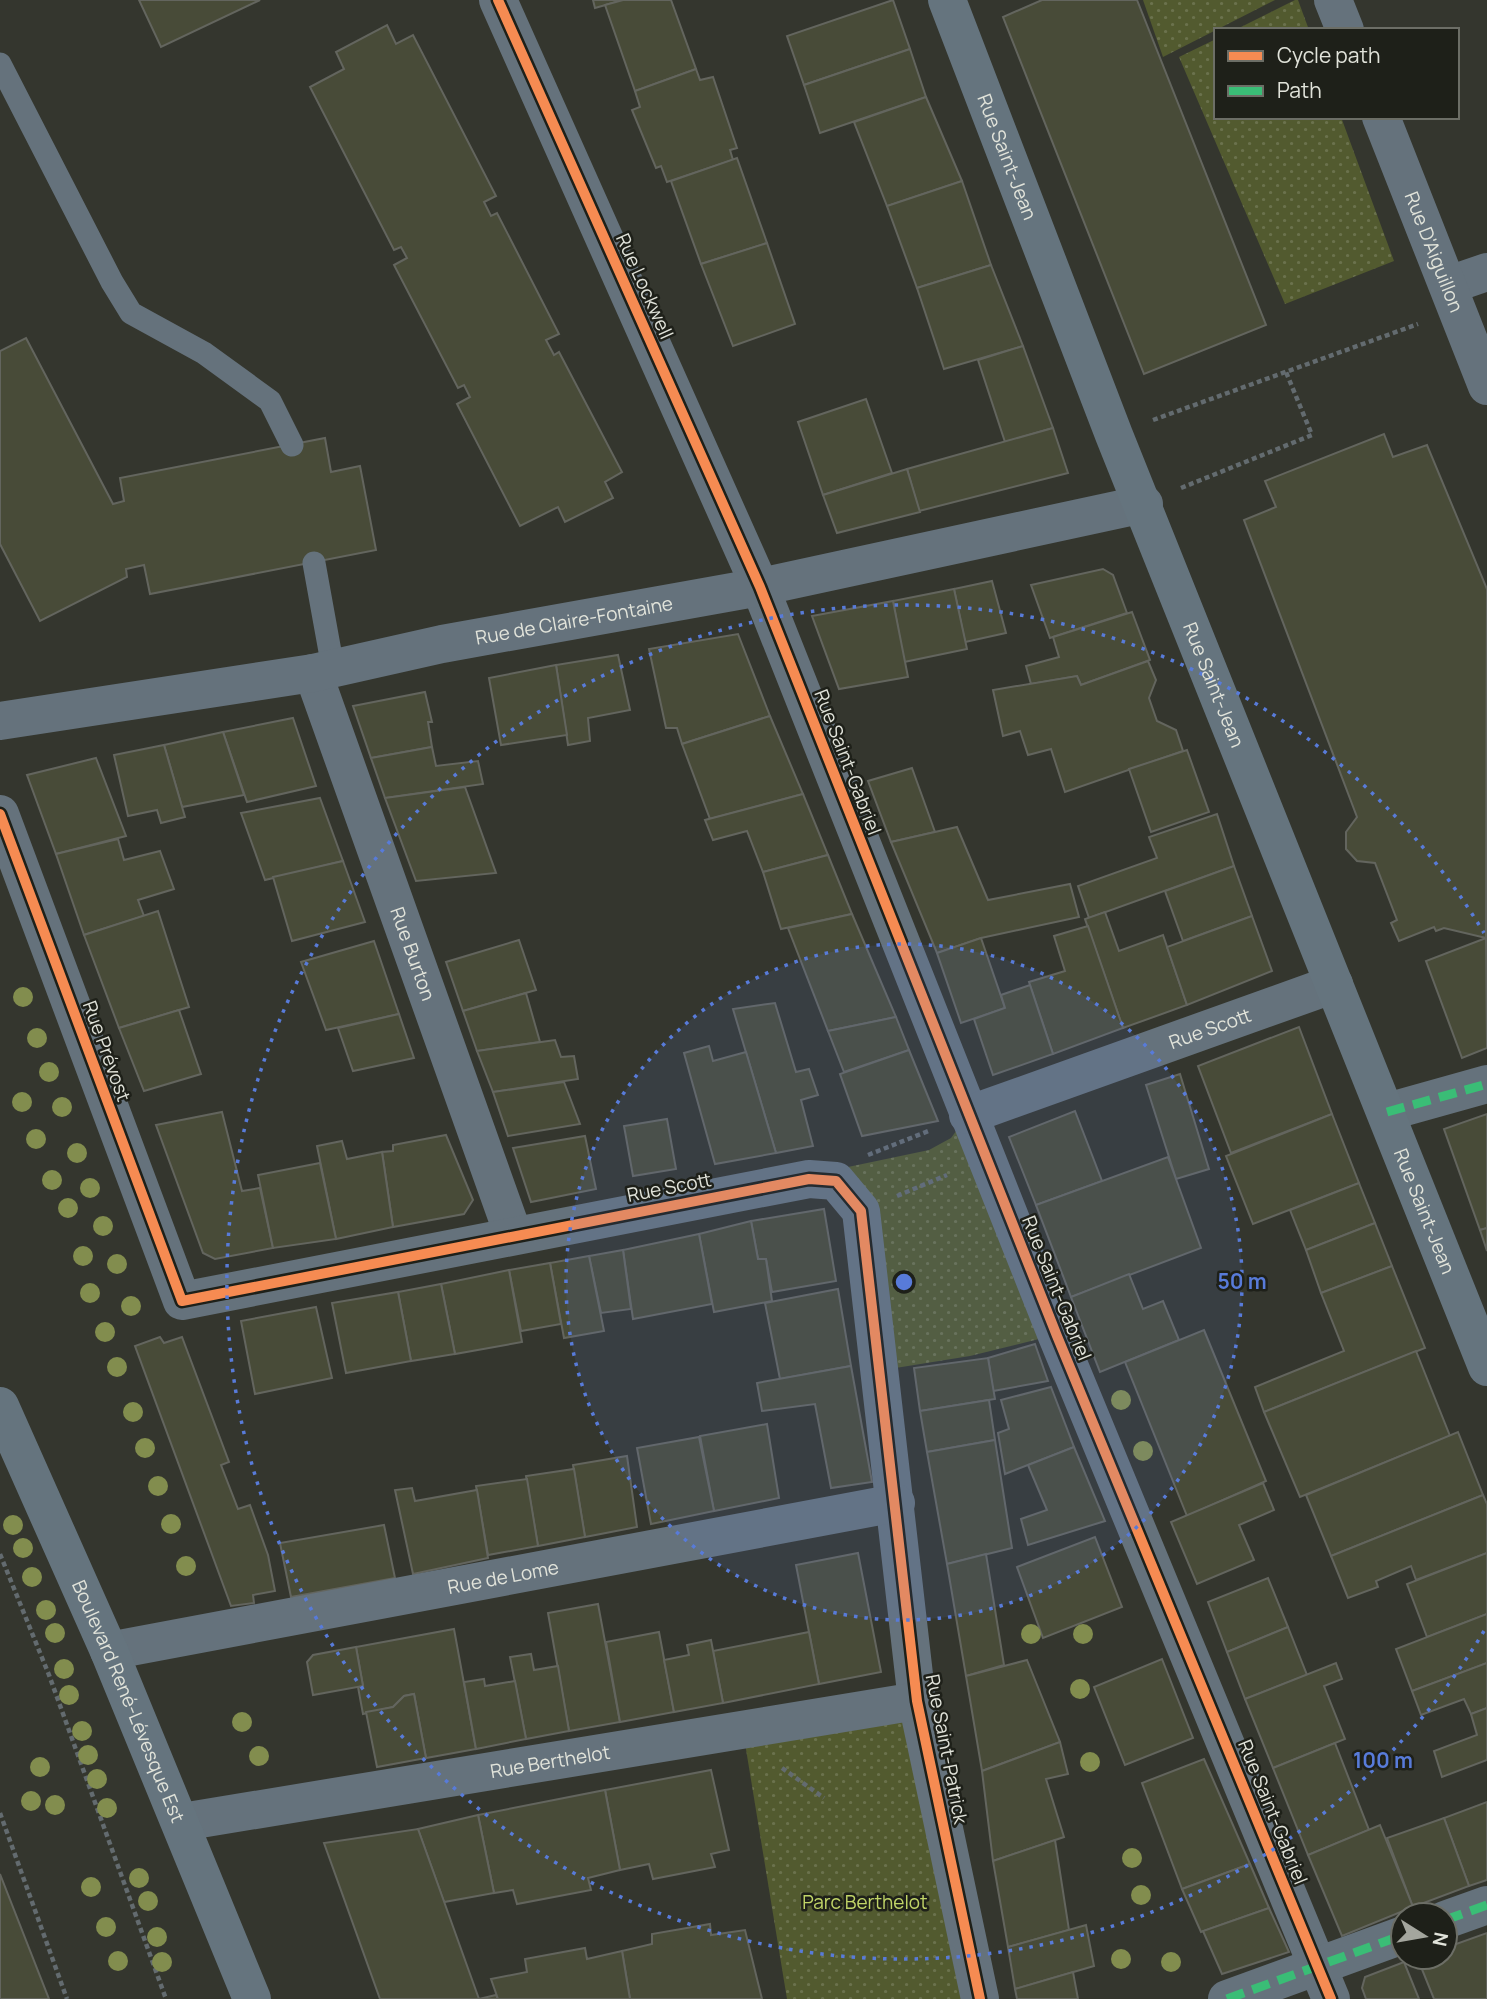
<svg xmlns="http://www.w3.org/2000/svg" width="1487" height="1999" font-family="Manrope,sans-serif">
	<style>
		.park { fill: url(#park-dots) }
		.building { fill: #484b38; stroke: #63655e; stroke-width: 2 }
		.lines { fill: none; stroke-linecap: round; stroke-linejoin: round }
		.path { stroke: #636b6f; stroke-width: 4.5; stroke-dasharray: 5 3.5; stroke-linecap: butt }
		.service { stroke: #65727c; stroke-width: 23 }
		.minor { stroke: #65727c; stroke-width: 38 }
		.tertiary { stroke: #65727c; stroke-width: 38 }
		.secondary { stroke: #65747e; stroke-width: 38 }
		.quiet { stroke: #3abd76; stroke-width: 9; stroke-dasharray: 18 9; stroke-linecap: butt }
		.cycleway-casing { stroke: #1e2019; stroke-width: 15 }
		.cycleway { stroke: #f68b52; stroke-width: 10 }
		.tree { fill: #828d4e }
		.ring { fill: none; stroke: #587bd9; stroke-width: 3.5; stroke-dasharray: 3.5 7 }
		.labels { text-anchor: middle; stroke-width: 5; stroke-linejoin: round; paint-order: stroke }
		.street-label { font-size: 19px; fill: #e1e3da; stroke: #1e2019 }
		.park-label { font-size: 19px; fill: #c1d568; stroke: #1e2019 }
		.centre { fill: #587bd9; stroke: #1e2019; stroke-width: 3.5 }
		.ring-label { font-size: 21px; text-anchor: middle; font-weight: bold; fill: #587bd9; stroke: #1e2019; stroke-width: 5; stroke-linejoin: round; paint-order: stroke }
	</style>
	<defs>
		<pattern id="park-dots" width="8" height="8" patternUnits="userSpaceOnUse" patternTransform="scale(1.75)"><rect width="8" height="8" fill="#525a2f"/><path d="M2 2h.1M6 6h.1" fill="none" stroke="#6b724d" stroke-width="1.8" stroke-linecap="round"/></pattern>
	</defs>
	<rect width="100%" height="100%" fill="#34362e"/>
	<g class="park">
		<polygon points="1143,0 1275,0 1163,57"/>
		<polygon points="1295,0 1298,0 1309,30 1235,30"/>
		<polygon points="1216,39 1216,117 1341,117 1394,261 1285,304 1179,57"/>
		<polygon points="968,1115 1047,1337 970,1356 877,1371 848,1167 929,1150 951,1138"/>
		<polygon points="917,1701 980,1999 787,1999 743,1731"/>
	</g>
	<g class="building">
		<polygon points="139,0 260,0 161,47"/>
		<polygon points="593,0 623,0 595,8"/>
		<polygon points="623,0 671,0 696,69 635,91 605,5"/>
		<polygon points="893,0 910,49 804,85 787,36"/>
		<polygon points="1042,0 1137,0 1266,325 1144,374 1003,17"/>
		<polygon points="387,25 396,44 413,35 496,196 484,202 491,216 497,213 559,334 546,340 554,355 559,352 622,472 605,482 613,498 565,522 558,507 520,526 457,404 470,397 464,385 458,388 394,265 407,258 401,247 394,250 310,87 344,69 336,52"/>
		<polygon points="910,49 926,97 820,133 804,85"/>
		<polygon points="696,69 700,80 713,77 737,148 730,150 733,160 667,182 661,166 656,168 632,110 640,107 635,91"/>
		<polygon points="926,97 962,181 887,206 854,122"/>
		<polygon points="737,158 767,243 701,264 671,181"/>
		<polygon points="962,181 991,265 917,288 887,206"/>
		<polygon points="767,243 795,324 733,346 701,264"/>
		<polygon points="991,265 1023,346 944,369 917,288"/>
		<polygon points="26,338 113,504 124,501 120,478 325,438 331,472 360,466 376,550 150,594 144,565 126,569 127,577 40,621 0,544 0,351"/>
		<polygon points="1023,346 1053,428 1005,442 978,360"/>
		<polygon points="866,399 892,473 823,495 798,422"/>
		<polygon points="1053,428 1068,473 919,511 907,469"/>
		<polygon points="1384,434 1393,457 1427,445 1487,589 1486,938 1444,928 1436,931 1434,927 1399,941 1391,923 1397,920 1375,863 1357,861 1346,849 1346,832 1357,817 1244,520 1276,507 1265,481"/>
		<polygon points="907,469 920,512 837,533 823,495"/>
		<polygon points="1103,569 1113,575 1127,613 1050,638 1031,585"/>
		<polygon points="992,581 1006,633 965,642 954,589"/>
		<polygon points="954,589 967,649 904,662 893,601"/>
		<polygon points="893,601 908,677 839,689 812,616"/>
		<polygon points="1132,612 1150,660 1081,685 1077,676 1031,684 1026,666 1059,657 1053,637"/>
		<polygon points="738,634 770,716 682,744 677,728 666,728 649,649"/>
		<polygon points="618,655 630,710 588,718 590,741 568,745 556,665"/>
		<polygon points="1148,661 1156,680 1149,698 1157,721 1176,730 1183,751 1065,792 1051,749 1028,755 1020,731 1003,736 993,690 1077,676 1081,685"/>
		<polygon points="556,665 567,735 501,745 489,678"/>
		<polygon points="425,692 432,722 428,722 432,747 371,758 353,706"/>
		<polygon points="770,716 803,794 710,819 682,744"/>
		<polygon points="293,718 316,786 247,802 223,732"/>
		<polygon points="223,732 244,795 182,807 164,745"/>
		<polygon points="164,745 185,817 161,823 157,810 128,816 114,755"/>
		<polygon points="432,747 436,766 478,761 483,784 385,798 371,758"/>
		<polygon points="1187,750 1209,812 1151,832 1129,769"/>
		<polygon points="96,758 126,836 56,854 27,775"/>
		<polygon points="912,768 935,832 891,842 868,781"/>
		<polygon points="465,787 496,873 416,881 385,798"/>
		<polygon points="803,794 828,855 763,872 747,831 713,840 705,820"/>
		<polygon points="320,798 343,861 265,880 241,813"/>
		<polygon points="1217,814 1234,866 1089,918 1078,886 1157,858 1149,837"/>
		<polygon points="957,827 988,900 1070,884 1079,917 981,938 937,953 891,842"/>
		<polygon points="118,839 124,860 160,851 174,889 138,900 144,916 84,935 56,854"/>
		<polygon points="828,855 852,914 781,929 763,872"/>
		<polygon points="343,861 365,922 292,941 273,877"/>
		<polygon points="1234,866 1252,916 1183,941 1165,891"/>
		<polygon points="158,911 189,1007 119,1028 84,935"/>
		<polygon points="1105,912 1119,951 1163,935 1187,1005 1123,1028 1085,919"/>
		<polygon points="852,914 896,1017 828,1031 788,928"/>
		<polygon points="1252,916 1272,971 1187,1005 1167,947"/>
		<polygon points="1088,926 1123,1028 1053,1054 1029,982 1065,971 1054,936"/>
		<polygon points="981,938 1005,1008 961,1023 937,953"/>
		<polygon points="1486,938 1487,1048 1462,1058 1426,961"/>
		<polygon points="519,940 536,990 463,1011 446,962"/>
		<polygon points="374,941 399,1014 326,1030 301,962"/>
		<polygon points="1030,985 1053,1054 993,1075 974,1019 1005,1008 1001,995"/>
		<polygon points="526,993 540,1042 477,1051 463,1011"/>
		<polygon points="775,1003 796,1072 809,1069 818,1095 801,1100 813,1146 776,1153 733,1009"/>
		<polygon points="179,1010 201,1074 144,1091 119,1028"/>
		<polygon points="399,1014 414,1058 353,1071 338,1028"/>
		<polygon points="896,1017 909,1050 844,1072 828,1031"/>
		<polygon points="1299,1027 1332,1114 1231,1153 1198,1066"/>
		<polygon points="555,1040 561,1057 574,1056 578,1079 493,1092 477,1051"/>
		<polygon points="709,1046 713,1061 746,1052 776,1153 715,1164 684,1053"/>
		<polygon points="909,1050 938,1121 862,1136 840,1074"/>
		<polygon points="1180,1074 1209,1169 1176,1179 1146,1085"/>
		<polygon points="564,1082 580,1124 508,1136 493,1092"/>
		<polygon points="1075,1111 1102,1181 1036,1205 1009,1137"/>
		<polygon points="222,1112 242,1191 260,1188 273,1248 215,1259 203,1253 156,1125"/>
		<polygon points="1332,1114 1359,1183 1253,1224 1226,1156"/>
		<polygon points="1487,1114 1487,1228 1480,1230 1444,1129"/>
		<polygon points="667,1119 676,1169 633,1176 624,1126"/>
		<polygon points="446,1135 473,1200 464,1214 393,1227 382,1152 393,1151 393,1145"/>
		<polygon points="585,1136 596,1189 531,1202 513,1148"/>
		<polygon points="342,1141 347,1159 382,1152 393,1227 336,1239 317,1146"/>
		<polygon points="1168,1157 1201,1248 1071,1297 1036,1205"/>
		<polygon points="320,1163 336,1239 273,1248 258,1175"/>
		<polygon points="1359,1183 1375,1223 1306,1250 1290,1210"/>
		<polygon points="824,1209 836,1281 772,1292 766,1259 758,1259 751,1221"/>
		<polygon points="751,1221 758,1259 766,1259 772,1301 714,1312 699,1234"/>
		<polygon points="1375,1223 1392,1266 1321,1293 1306,1250"/>
		<polygon points="1487,1228 1487,1251 1480,1230"/>
		<polygon points="699,1234 712,1304 633,1319 623,1250"/>
		<polygon points="623,1250 631,1309 601,1313 589,1256"/>
		<polygon points="589,1256 604,1331 564,1338 550,1263"/>
		<polygon points="550,1263 561,1324 521,1331 509,1270"/>
		<polygon points="1392,1266 1425,1348 1264,1412 1255,1387 1344,1351 1321,1293"/>
		<polygon points="509,1270 522,1342 455,1354 441,1284"/>
		<polygon points="1129,1274 1143,1309 1163,1301 1179,1340 1100,1372 1071,1297"/>
		<polygon points="441,1284 455,1354 411,1361 398,1292"/>
		<polygon points="838,1289 851,1366 780,1379 765,1303"/>
		<polygon points="398,1292 411,1361 346,1373 332,1303"/>
		<polygon points="316,1307 332,1378 255,1394 241,1321"/>
		<polygon points="1204,1330 1266,1481 1187,1516 1125,1362"/>
		<polygon points="160,1337 164,1343 182,1337 229,1462 221,1465 238,1509 250,1505 268,1555 275,1591 253,1595 254,1603 231,1606 135,1346"/>
		<polygon points="1035,1344 1048,1381 993,1391 988,1358"/>
		<polygon points="1416,1351 1450,1436 1300,1497 1264,1412"/>
		<polygon points="988,1358 995,1399 920,1411 914,1368"/>
		<polygon points="851,1366 872,1482 831,1488 815,1404 762,1411 757,1383"/>
		<polygon points="1051,1387 1074,1447 1005,1474 998,1433 1009,1429 1001,1400"/>
		<polygon points="989,1400 995,1440 927,1452 920,1411"/>
		<polygon points="767,1424 779,1498 714,1511 700,1436"/>
		<polygon points="1458,1432 1483,1495 1331,1556 1306,1495"/>
		<polygon points="699,1437 714,1511 651,1524 637,1448"/>
		<polygon points="995,1440 1012,1548 947,1564 927,1452"/>
		<polygon points="1074,1447 1105,1521 1028,1545 1021,1519 1047,1510 1028,1465"/>
		<polygon points="627,1456 637,1527 585,1537 573,1465"/>
		<polygon points="574,1469 585,1537 538,1546 526,1476"/>
		<polygon points="527,1479 538,1546 488,1555 476,1486"/>
		<polygon points="1263,1483 1274,1510 1239,1525 1254,1560 1197,1584 1171,1522"/>
		<polygon points="412,1488 415,1501 477,1490 488,1558 413,1574 395,1490"/>
		<polygon points="1483,1495 1487,1504 1487,1553 1416,1580 1411,1566 1376,1581 1378,1587 1348,1598 1331,1556"/>
		<polygon points="384,1525 395,1578 291,1597 280,1543"/>
		<polygon points="1095,1537 1122,1607 1043,1638 1017,1567"/>
		<polygon points="858,1553 881,1672 819,1684 796,1565"/>
		<polygon points="1487,1553 1487,1614 1427,1637 1407,1584"/>
		<polygon points="986,1554 1004,1665 966,1676 947,1564"/>
		<polygon points="1268,1578 1288,1627 1227,1652 1208,1602"/>
		<polygon points="598,1604 620,1722 569,1731 548,1613"/>
		<polygon points="1487,1614 1487,1663 1412,1691 1396,1649"/>
		<polygon points="1288,1627 1307,1675 1245,1699 1227,1652"/>
		<polygon points="454,1629 476,1749 426,1758 414,1694 404,1696 393,1707 363,1714 358,1687 363,1686 356,1647"/>
		<polygon points="659,1632 674,1712 620,1722 606,1642"/>
		<polygon points="809,1632 819,1684 723,1703 713,1651"/>
		<polygon points="711,1640 723,1703 674,1712 664,1660 689,1655 687,1645"/>
		<polygon points="356,1647 363,1686 313,1695 307,1662 313,1655"/>
		<polygon points="531,1654 534,1670 558,1666 569,1731 526,1739 510,1657"/>
		<polygon points="1162,1659 1193,1738 1125,1765 1094,1687"/>
		<polygon points="1027,1660 1060,1742 982,1771 966,1676"/>
		<polygon points="1336,1663 1342,1679 1324,1686 1345,1739 1273,1768 1245,1699"/>
		<polygon points="1487,1663 1487,1708 1471,1714 1464,1699 1421,1715 1412,1691"/>
		<polygon points="484,1679 485,1686 515,1681 526,1739 476,1749 464,1682"/>
		<polygon points="414,1694 426,1758 377,1767 366,1712 393,1707 404,1696"/>
		<polygon points="1487,1708 1487,1760 1442,1777 1434,1751 1477,1735 1471,1714"/>
		<polygon points="1060,1742 1068,1774 1046,1779 1064,1837 993,1861 982,1771"/>
		<polygon points="1335,1743 1369,1830 1308,1855 1273,1768"/>
		<polygon points="1204,1759 1250,1864 1182,1889 1142,1783"/>
		<polygon points="711,1770 729,1850 711,1854 715,1867 653,1879 649,1864 620,1870 605,1790"/>
		<polygon points="605,1790 620,1870 588,1878 591,1890 517,1904 513,1890 494,1893 478,1815"/>
		<polygon points="1487,1802 1487,1880 1469,1886 1444,1818"/>
		<polygon points="478,1815 494,1893 444,1902 418,1829"/>
		<polygon points="1444,1818 1469,1886 1413,1907 1387,1838"/>
		<polygon points="1380,1825 1413,1907 1342,1936 1308,1855"/>
		<polygon points="418,1829 479,1999 496,1995 498,1999 380,1999 324,1843"/>
		<polygon points="1055,1840 1069,1930 1008,1947 993,1861"/>
		<polygon points="1250,1864 1269,1908 1201,1932 1182,1889"/>
		<polygon points="0,1874 49,1999 0,1999"/>
		<polygon points="1269,1908 1289,1952 1222,1974 1203,1931"/>
		<polygon points="710,1924 711,1935 745,1930 762,1999 630,1999 622,1951 652,1944 652,1934"/>
		<polygon points="1086,1925 1094,1966 1015,1989 1008,1947"/>
		<polygon points="1487,1933 1487,1999 1434,1999 1417,1957 1445,1957 1445,1948"/>
		<polygon points="585,1948 587,1959 622,1951 630,1999 498,1999 491,1979 527,1972 525,1959"/>
		<polygon points="1404,1962 1419,1999 1366,1999 1362,1988 1365,1977"/>
		<polygon points="1073,1972 1078,1999 1017,1999 1015,1989"/>
	</g>
	<g class="lines">
		<g class="path">
			<polyline points="1153,420 1418,324"/>
			<polyline points="1181,488 1312,435 1286,372"/>
			<polyline points="868,1155 931,1130"/>
			<polyline points="897,1196 947,1175"/>
			<polyline points="0,1554 49,1675 166,1999"/>
			<polyline points="782,1768 824,1798"/>
			<polyline points="0,1813 67,1999"/>
		</g>
		<g class="service">
			<polyline points="0,64 112,282 131,313 204,353 270,401 292,445"/>
			<polyline points="314,563 333,668"/>
		</g>
		<g class="minor">
			<polyline points="498,0 760,587 1057,1336 1331,1999"/>
			<polyline points="1449,285 1487,272"/>
			<path id="s1" d="M313,673L513,1234"/>
			<path id="s2" d="M0,721L313,673L442,644L760,587L1144,504"/>
			<polyline points="0,814 182,1301 809,1179 836,1181 861,1211 917,1701 980,1999"/>
			<polyline points="1387,1112 1487,1084"/>
			<path id="s3" d="M968,1115L1334,984"/>
			<path id="s4" d="M109,1651L896,1503"/>
			<path id="s5" d="M182,1822L917,1701"/>
			<polyline points="1445,1920 1487,1905"/>
			<polyline points="1227,1999 1403,1935"/>
		</g>
		<g class="tertiary">
			<polyline points="1333,0 1345,30"/>
			<path id="s6" d="M1381,117L1487,386"/>
		</g>
		<g class="secondary">
			<path id="s7" d="M947,0L1114,435L1487,1367"/>
			<path id="s8" d="M0,1406L109,1651L252,1999"/>
		</g>
		<g class="quiet">
			<polyline points="1387,1112 1487,1084"/>
			<polyline points="1445,1920 1487,1905"/>
			<polyline points="1227,1999 1403,1935"/>
		</g>
		<g class="cycleway-casing">
			<g id="cycleway">
				<polyline points="498,0 760,587 1057,1336 1331,1999"/>
				<polyline points="0,814 182,1301 809,1179 836,1181 861,1211 917,1701 980,1999"/>
			</g>
		</g>
		<use href="#cycleway" class="cycleway"/>
	</g>
	<g class="tree">
		<circle cx="23" cy="997" r="10"/>
		<circle cx="37" cy="1038" r="10"/>
		<circle cx="49" cy="1072" r="10"/>
		<circle cx="22" cy="1102" r="10"/>
		<circle cx="62" cy="1107" r="10"/>
		<circle cx="36" cy="1139" r="10"/>
		<circle cx="77" cy="1153" r="10"/>
		<circle cx="52" cy="1180" r="10"/>
		<circle cx="90" cy="1188" r="10"/>
		<circle cx="68" cy="1208" r="10"/>
		<circle cx="103" cy="1226" r="10"/>
		<circle cx="83" cy="1256" r="10"/>
		<circle cx="117" cy="1264" r="10"/>
		<circle cx="90" cy="1293" r="10"/>
		<circle cx="131" cy="1306" r="10"/>
		<circle cx="105" cy="1332" r="10"/>
		<circle cx="117" cy="1367" r="10"/>
		<circle cx="1121" cy="1400" r="10"/>
		<circle cx="133" cy="1412" r="10"/>
		<circle cx="145" cy="1448" r="10"/>
		<circle cx="1143" cy="1451" r="10"/>
		<circle cx="158" cy="1486" r="10"/>
		<circle cx="171" cy="1524" r="10"/>
		<circle cx="13" cy="1525" r="10"/>
		<circle cx="23" cy="1548" r="10"/>
		<circle cx="186" cy="1566" r="10"/>
		<circle cx="32" cy="1577" r="10"/>
		<circle cx="46" cy="1610" r="10"/>
		<circle cx="55" cy="1633" r="10"/>
		<circle cx="1031" cy="1634" r="10"/>
		<circle cx="1083" cy="1634" r="10"/>
		<circle cx="64" cy="1669" r="10"/>
		<circle cx="1080" cy="1689" r="10"/>
		<circle cx="69" cy="1695" r="10"/>
		<circle cx="242" cy="1722" r="10"/>
		<circle cx="82" cy="1731" r="10"/>
		<circle cx="88" cy="1755" r="10"/>
		<circle cx="259" cy="1756" r="10"/>
		<circle cx="1090" cy="1762" r="10"/>
		<circle cx="40" cy="1767" r="10"/>
		<circle cx="97" cy="1779" r="10"/>
		<circle cx="31" cy="1801" r="10"/>
		<circle cx="55" cy="1805" r="10"/>
		<circle cx="107" cy="1808" r="10"/>
		<circle cx="1132" cy="1858" r="10"/>
		<circle cx="139" cy="1878" r="10"/>
		<circle cx="91" cy="1887" r="10"/>
		<circle cx="1141" cy="1895" r="10"/>
		<circle cx="148" cy="1901" r="10"/>
		<circle cx="106" cy="1927" r="10"/>
		<circle cx="157" cy="1937" r="10"/>
		<circle cx="1121" cy="1959" r="10"/>
		<circle cx="118" cy="1961" r="10"/>
		<circle cx="162" cy="1962" r="10"/>
		<circle cx="1171" cy="1962" r="10"/>
	</g>
	<circle cx="904" cy="1282" r="338" fill="#587bd9" fill-opacity=".12"/>
	<g class="ring">
		<circle cx="904" cy="1282" r="338"/>
		<path d="M1484 1631A677 677 0 1 1 1484 933"/>
	</g>
	<g class="labels">
		<g class="street-label">
			<text dy="7" stroke="none"><textPath href="#s7" startOffset="168">Rue Saint-Jean</textPath></text>
			<text dy="7" stroke="none"><textPath href="#s6" startOffset="145">Rue D'Aiguillon</textPath></text>
			<text transform="translate(645 286) rotate(66)" y="7">Rue Lockwell</text>
			<text dy="7" stroke="none"><textPath href="#s2" startOffset="583">Rue de Claire-Fontaine</textPath></text>
			<text dy="7" stroke="none"><textPath href="#s7" startOffset="735">Rue Saint-Jean</textPath></text>
			<text transform="translate(848 762) rotate(69)" y="7">Rue Saint-Gabriel</text>
			<text dy="7" stroke="none"><textPath href="#s1" startOffset="298">Rue Burton</textPath></text>
			<text dy="7" stroke="none"><textPath href="#s3" startOffset="257">Rue Scott</textPath></text>
			<text transform="translate(107 1051) rotate(70)" y="7">Rue Prévost</text>
			<text transform="translate(669 1187) rotate(-11)" y="7">Rue Scott</text>
			<text dy="7" stroke="none"><textPath href="#s7" startOffset="1302">Rue Saint-Jean</textPath></text>
			<text transform="translate(1057 1288) rotate(68)" y="7">Rue Saint-Gabriel</text>
			<text dy="7" stroke="none"><textPath href="#s4" startOffset="401">Rue de Lome</textPath></text>
			<text dy="7" stroke="none"><textPath href="#s8" startOffset="322">Boulevard René-Lévesque Est</textPath></text>
			<text transform="translate(947 1749) rotate(79)" y="7">Rue Saint-Patrick</text>
			<text dy="7" stroke="none"><textPath href="#s5" startOffset="373">Rue Berthelot</textPath></text>
			<text transform="translate(1273 1812) rotate(68)" y="7">Rue Saint-Gabriel</text>
		</g>
		<g class="park-label">
			<text x="865" y="1909">Parc Berthelot</text>
		</g>
	</g>
	<circle cx="904" cy="1282" r="10" class="centre"/>
	<g class="ring-label">
		<text x="1242" y="1289">50 m</text>
		<text x="1383" y="1768">100 m</text>
	</g>
	<rect x="1214" y="28" width="245" height="91" fill="#1e2019" stroke="#6c6e66" stroke-width="2"/>
	<rect x="1228" y="51" width="35" height="10" fill="#f68b52" stroke="#6c6e66" stroke-width="2"/>
	<text x="1277" y="63" font-size="21" fill="#e1e3da">Cycle path</text>
	<rect x="1228" y="86" width="35" height="10" fill="#3abd76" stroke="#6c6e66" stroke-width="2"/>
	<text x="1277" y="98" font-size="21" fill="#e1e3da">Path</text>
	<g transform="translate(1424 1936) rotate(101)"><circle r="33" fill="#1e2019" stroke="#6c6e66" stroke-width="2"/>
	<path d="M0-5L12 26L0 18L-12 26Z" fill="#a4a69e"/>
	<text y="-10" font-size="19" font-weight="bold" text-anchor="middle" fill="#e1e3da">N</text>
	</g>
</svg>
